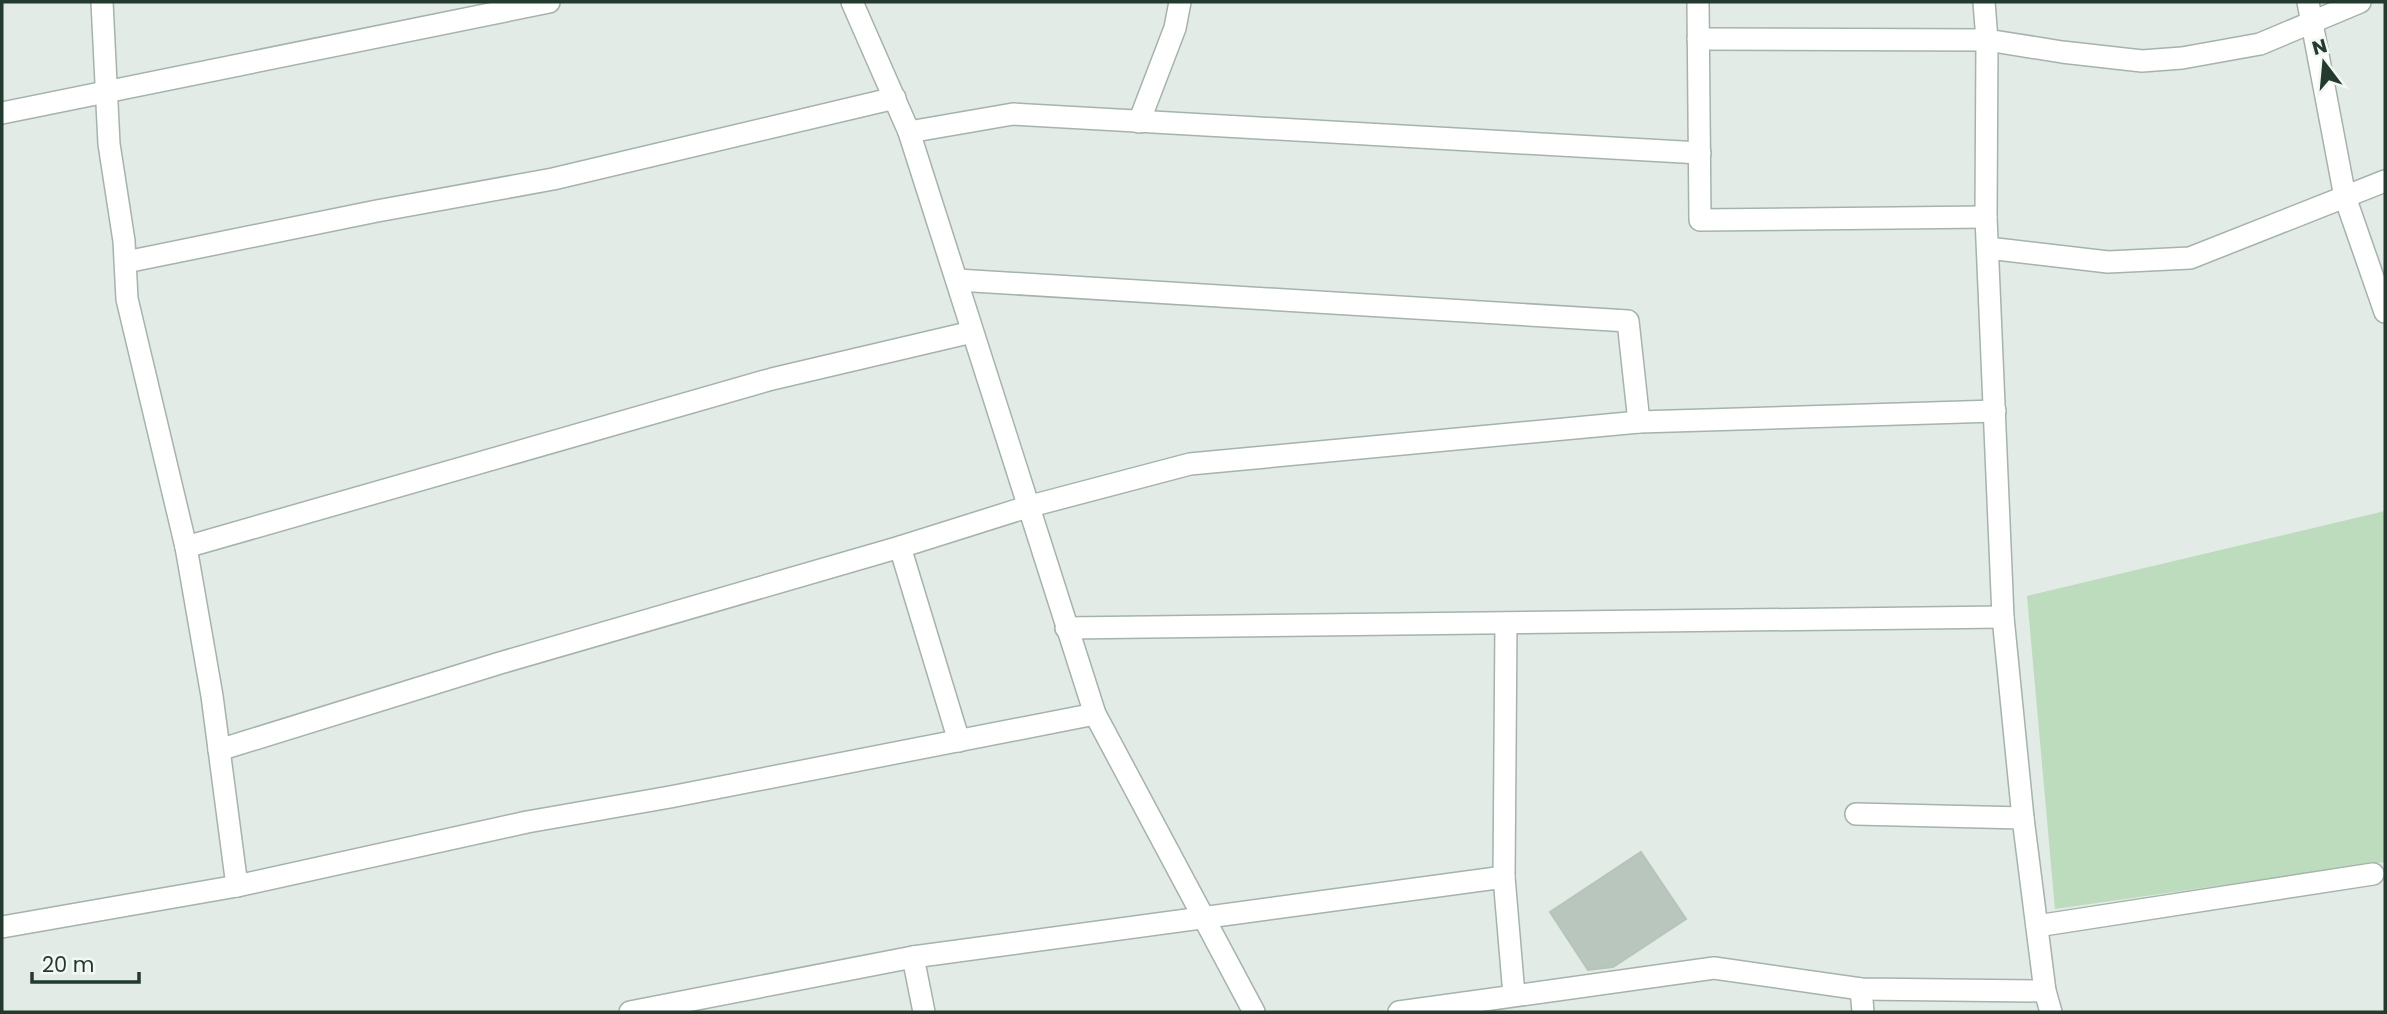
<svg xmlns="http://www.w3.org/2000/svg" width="2387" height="1014" font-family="Poppins,sans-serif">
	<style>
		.green { fill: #bddbbd }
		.building { fill: #b8c6bd; stroke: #b5c5ba; stroke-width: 2 }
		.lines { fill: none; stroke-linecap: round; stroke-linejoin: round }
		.minor-casing { stroke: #a5b3aa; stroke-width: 24 }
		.minor { stroke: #fff; stroke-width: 21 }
	</style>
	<rect width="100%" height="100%" fill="#e2ebe5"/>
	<polygon class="green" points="2385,511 2385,862 2055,909 2027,596"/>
	<polygon class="building" points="1641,852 1686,919 1613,967 1588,970 1550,912"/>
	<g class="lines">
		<g class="minor-casing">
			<g id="minor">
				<polyline points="102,2 109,144 124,241 127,299 186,547 212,696 237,886"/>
				<polyline points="852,2 909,132 1095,714 1254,1012"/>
				<polyline points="1698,2 1700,220 1986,217"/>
				<polyline points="1984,2 1987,40 1986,217 2003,617 2023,818 2045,991 2051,1012"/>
				<polyline points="2308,2 2345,197 2385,312"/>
				<polyline points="1698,39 1987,40 2062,52 2142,61 2182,58 2260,44 2360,2"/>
				<polyline points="2,113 549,2"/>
				<polyline points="1139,122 1175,28 1180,2"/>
				<polyline points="909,132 1013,114 1700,153"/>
				<polyline points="1988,248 2108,262 2190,258 2385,181"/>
				<polyline points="126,262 377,211 553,179 895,98"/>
				<polyline points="957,280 1628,321 1639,422"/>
				<polyline points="186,547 772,379 972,332"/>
				<polyline points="900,547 959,741"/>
				<polyline points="1506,623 1504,877 1514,995"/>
				<polyline points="1066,628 2003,617"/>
				<polyline points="219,750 500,663 900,547 1027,507 1190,464 1639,422 1995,411"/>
				<polyline points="1856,814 2023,818"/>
				<polyline points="2037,926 2373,874"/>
				<polyline points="2,927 237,886 527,822 670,797 1095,714"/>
				<polyline points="913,957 924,1012"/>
				<polyline points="1861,989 1863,1012"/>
				<polyline points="630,1012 913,957 1504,877"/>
				<polyline points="1399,1012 1714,968 1861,989 2045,991"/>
			</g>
		</g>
		<use href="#minor" class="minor"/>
	</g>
	<rect width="2387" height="1014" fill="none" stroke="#233b2e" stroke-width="7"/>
	<g transform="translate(2324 63) rotate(344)" stroke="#f3f8f4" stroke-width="5" paint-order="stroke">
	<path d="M0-5L12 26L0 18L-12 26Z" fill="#233b2e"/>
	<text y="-10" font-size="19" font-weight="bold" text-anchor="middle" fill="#233b2e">N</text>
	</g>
	<path d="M32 972v10h107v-10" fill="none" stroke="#233b2e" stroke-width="3.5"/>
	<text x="42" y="972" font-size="21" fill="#233b2e" stroke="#f3f8f4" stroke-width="5" paint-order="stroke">20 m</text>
</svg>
